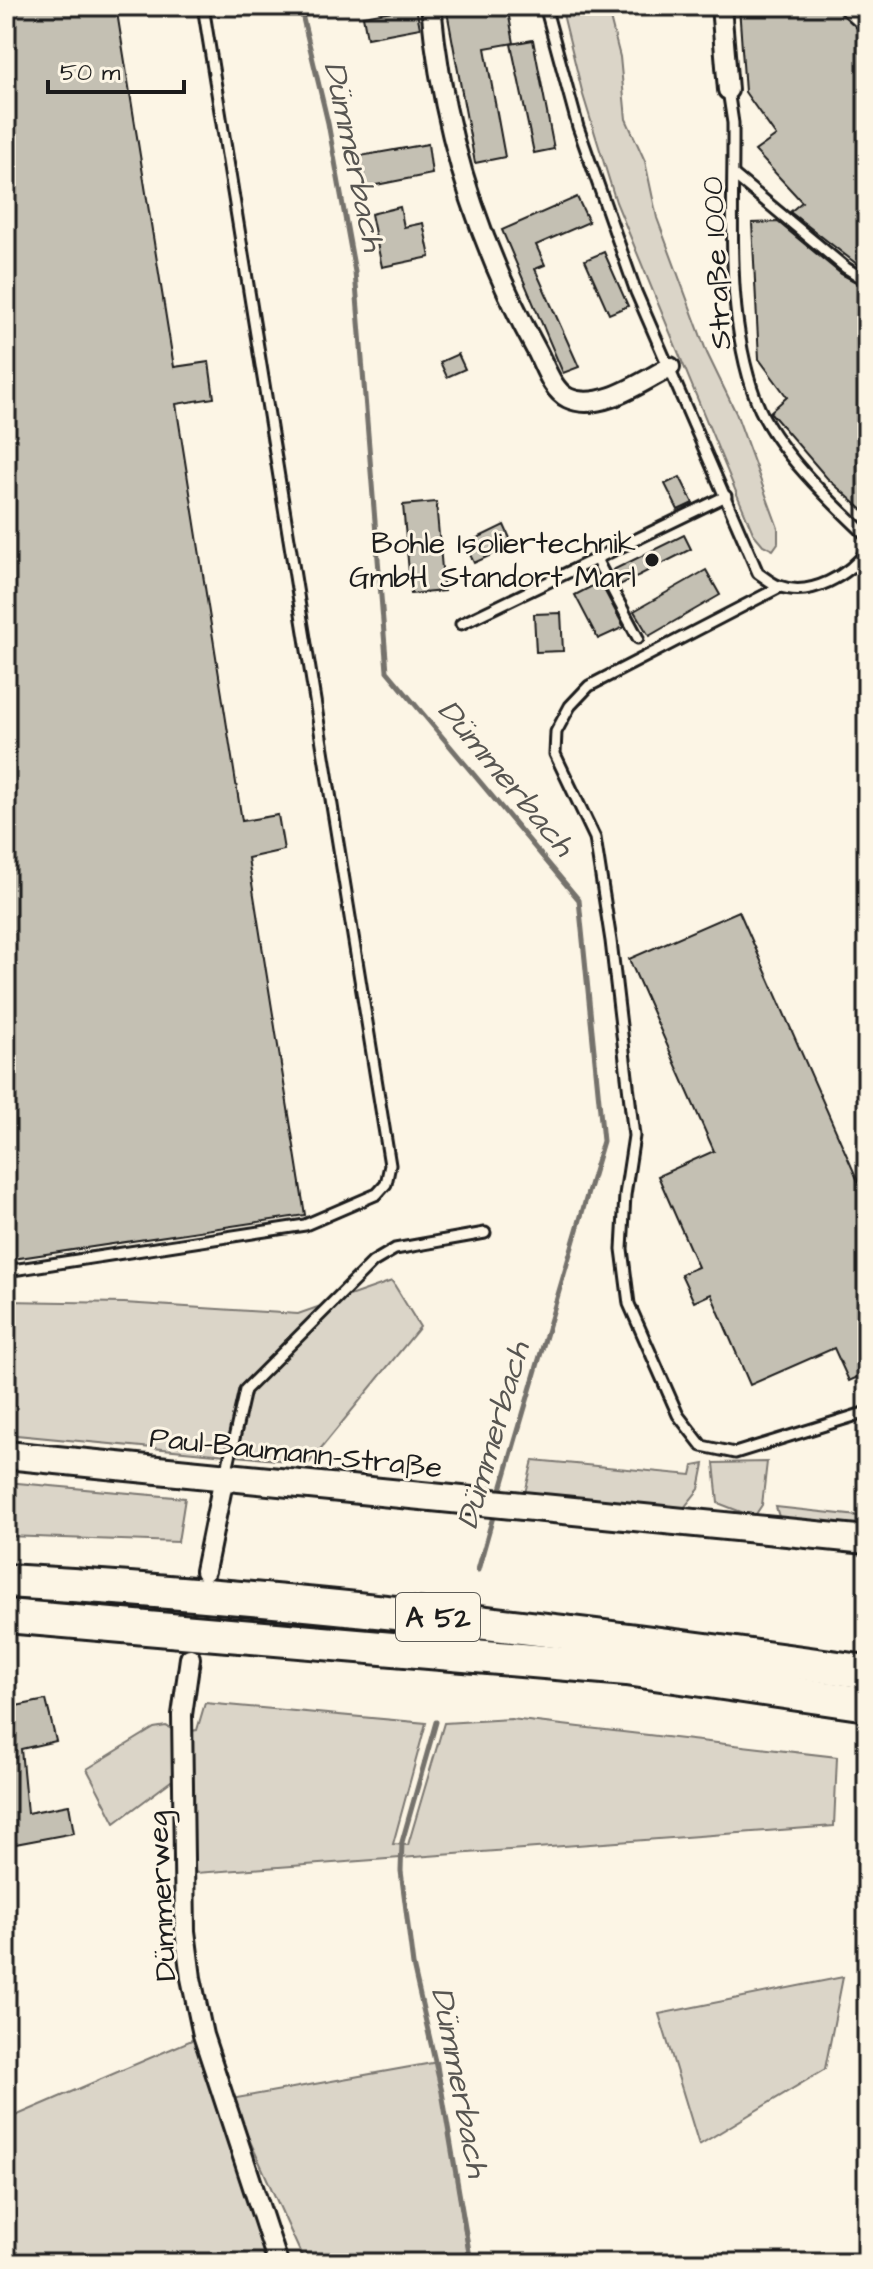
<svg xmlns="http://www.w3.org/2000/svg" width="873" height="2269" font-family="'Architects Daughter',sans-serif">
	<style>
		.green { fill: #dbd5c8; stroke: #7c7872; stroke-width: 2 }
		.lines { fill: none; stroke-linecap: round; stroke-linejoin: round }
		.stream { stroke: #75726c; stroke-width: 5 }
		.building { fill: #c4c0b3; stroke: #1c1c1c; stroke-width: 2 }
		.lane-casing { stroke: #1c1c1c; stroke-width: 15 }
		.street-casing { stroke: #1c1c1c; stroke-width: 24 }
		.secondary-casing { stroke: #1c1c1c; stroke-width: 32 }
		.highway-casing { stroke: #1c1c1c; stroke-width: 38 }
		.lane { stroke: #fcf5e5; stroke-width: 9 }
		.street { stroke: #fcf5e5; stroke-width: 18 }
		.secondary { stroke: #fcf5e5; stroke-width: 26 }
		.highway { stroke: #fcf5e5; stroke-width: 32 }
		.poi-dot { fill: #1c1c1c; stroke: #fcf5e5; stroke-width: 3 }
		.labels { text-anchor: middle; stroke-width: 6; stroke-linejoin: round; paint-order: stroke }
		.shield { fill: #fcf5e5; stroke: #5f5d58; stroke-width: 2 }
		.shield-label { font-size: 28px; font-weight: bold; fill: #1c1c1c }
		.street-label { font-size: 30px; fill: #1c1c1c; stroke: #fcf5e5 }
		.poi-label { font-size: 30px; fill: #1c1c1c; stroke: #fcf5e5; text-anchor: end }
		.water-label { font-size: 32px; font-style: italic; fill: #575551; stroke: #fcf5e5 }
	</style>
	<rect width="100%" height="100%" fill="#fcf5e5"/>
	<filter id="ink" filterUnits="userSpaceOnUse"><feTurbulence type="fractalNoise" baseFrequency=".0125" numOctaves="2"/><feDisplacementMap in="SourceGraphic" scale="16" xChannelSelector="R" yChannelSelector="G"/><feConvolveMatrix kernelMatrix="1 2 1 2 8 2 1 2 1" color-interpolation-filters="sRGB"/></filter>
	<g filter="url(#ink)">
		<g class="green">
			<polygon points="561,6 607,6 620,57 626,119 645,161 657,218 707,353 736,413 778,528 778,543 773,550 763,545 753,533 616,202 583,95"/>
			<polygon points="392,1281 420,1327 309,1463 6,1434 6,1301 124,1303 298,1314"/>
			<polygon points="533,1460 691,1475 693,1466 704,1464 699,1489 683,1509 524,1497"/>
			<polygon points="767,1462 762,1505 754,1517 718,1503 714,1463"/>
			<polygon points="6,1482 185,1498 178,1542 6,1536"/>
			<polygon points="776,1507 867,1517 867,1530 780,1520"/>
			<polygon points="205,1703 426,1723 393,1844 408,1845 444,1723 511,1719 837,1757 834,1826 196,1873 192,1862 191,1731 197,1730"/>
			<polygon points="166,1726 174,1730 175,1778 115,1823 87,1769 154,1728"/>
			<polygon points="843,1977 825,2069 699,2145 659,2014"/>
			<polygon points="194,2039 222,2106 269,2263 6,2263 6,2120"/>
			<polygon points="438,2062 469,2263 305,2263 231,2099"/>
		</g>
		<g class="lines">
			<g class="stream">
				<polyline points="300,6 328,123 355,272 387,671 579,900 603,1141 499,1496"/>
				<polyline points="478,1570 494,1513"/>
				<polyline points="436,1722 402,1842 401,1871 413,1965 442,2092 471,2263"/>
			</g>
		</g>
		<g class="building">
			<polygon points="6,6 116,6 174,367 209,362 214,398 176,404 242,821 278,815 284,850 248,858 305,1215 6,1260"/>
			<polygon points="446,6 507,6 514,43 485,48 505,157 475,163"/>
			<polygon points="739,6 833,6 867,37 867,272 790,212 802,202 755,151 776,136 745,92"/>
			<polygon points="416,7 420,28 367,38 363,16"/>
			<polygon points="533,40 554,149 534,153 511,44"/>
			<polygon points="428,144 432,174 366,187 360,156"/>
			<polygon points="577,197 589,222 536,245 545,265 535,269 579,367 563,373 502,230"/>
			<polygon points="400,207 404,227 423,223 430,257 382,267 371,214"/>
			<polygon points="778,222 841,274 867,288 867,514 827,478 770,412 787,397 759,359 752,223"/>
			<polygon points="604,252 628,306 609,314 585,260"/>
			<polygon points="458,354 465,369 447,377 440,362"/>
			<polygon points="680,477 693,503 678,510 665,484"/>
			<polygon points="436,502 444,591 411,594 403,505"/>
			<polygon points="504,525 513,545 474,563 465,544"/>
			<polygon points="684,535 691,549 620,585 613,570"/>
			<polygon points="706,570 720,595 649,636 634,611"/>
			<polygon points="600,582 624,627 598,639 575,595"/>
			<polygon points="561,613 563,651 536,652 534,614"/>
			<polygon points="739,911 861,1188 867,1185 867,1373 849,1381 834,1348 750,1385 711,1294 694,1302 681,1274 698,1267 658,1176 714,1151 629,959"/>
			<polygon points="46,1700 56,1741 21,1749 27,1813 69,1805 74,1833 10,1845 6,1825 6,1708"/>
		</g>
		<g class="lines">
			<g class="lane-casing">
				<g id="lane">
					<path d="M545,6L578,127L636,292L758,573C764,577 772,584 779,586C810,598 850,575 867,550"/>
					<path d="M728,90L733,123C734,213 724,314 756,400C774,448 830,501 867,536"/>
					<polyline points="734,175 846,268 867,281"/>
					<polyline points="596,559 638,638"/>
					<polyline points="780,587 589,686 570,706 556,732 555,754 595,838 611,941 634,1136 625,1195 622,1249 629,1304 678,1415 702,1446 735,1453 867,1412"/>
					<polyline points="461,624 726,496"/>
					<polyline points="6,1271 305,1225 377,1194 386,1184 390,1165 203,6"/>
					<polyline points="226,1474 245,1390 373,1262 395,1249 485,1233"/>
				</g>
			</g>
			<g class="street-casing">
				<g id="street">
					<path d="M431,6C442,128 479,246 538,353C545,367 553,391 568,398C599,413 643,381 670,367"/>
					<polyline points="721,6 728,90"/>
					<polyline points="205,1571 224,1477"/>
					<polyline points="190,1658 182,1715 185,1931 191,1978 203,2035 278,2263"/>
				</g>
			</g>
			<g class="secondary-casing">
				<polyline id="secondary" points="6,1455 867,1540"/>
			</g>
			<g class="highway-casing">
				<g id="highway">
					<path d="M6,1581C295,1597 581,1632 867,1672"/>
					<polyline points="6,1616 627,1669 867,1704"/>
				</g>
			</g>
			<use href="#lane" class="lane"/>
			<use href="#street" class="street"/>
			<use href="#secondary" class="secondary"/>
			<use href="#highway" class="highway"/>
		</g>
	</g>
	<circle class="poi-dot" cx="652" cy="560" r="8"/>
	<g class="labels">
		<rect class="shield" x="396" y="1593" width="84" height="48" rx="6"/>
		<g class="shield-label">
			<text x="438" y="1627">A 52</text>
		</g>
		<g class="street-label">
			<text transform="translate(716 263) rotate(-93)" y="10">Straße 1000</text>
			<text transform="translate(296 1452) rotate(6)" y="10">Paul-Baumann-Straße</text>
			<text transform="translate(161 1896) rotate(-93)" y="10">Dümmerweg</text>
		</g>
		<g class="poi-label">
			<text x="636" y="553">Bohle Isoliertechnik<tspan x="636" dy="34">GmbH Standort Marl</tspan></text>
		</g>
		<g class="water-label">
			<text transform="translate(355 156) rotate(78)" y="11">Dümmerbach</text>
			<text transform="translate(507 777) rotate(50)" y="11">Dümmerbach</text>
			<text transform="translate(492 1435) rotate(-74)" y="11">Dümmerbach</text>
			<text transform="translate(461 2082) rotate(79)" y="11">Dümmerbach</text>
		</g>
	</g>
	<rect width="873" height="2269" fill="none" stroke="#fcf5e5" stroke-width="32"/>
	<rect x="16" y="16" width="841" height="2237" fill="none" stroke="#1c1c1c" stroke-width="3" filter="url(#ink)"/>
	<path d="M48 80v12h136v-12" fill="none" stroke="#1c1c1c" stroke-width="4"/>
	<text x="60" y="80" font-size="24" fill="#1c1c1c" stroke="#fcf5e5" stroke-width="6" paint-order="stroke">50 m</text>
</svg>
